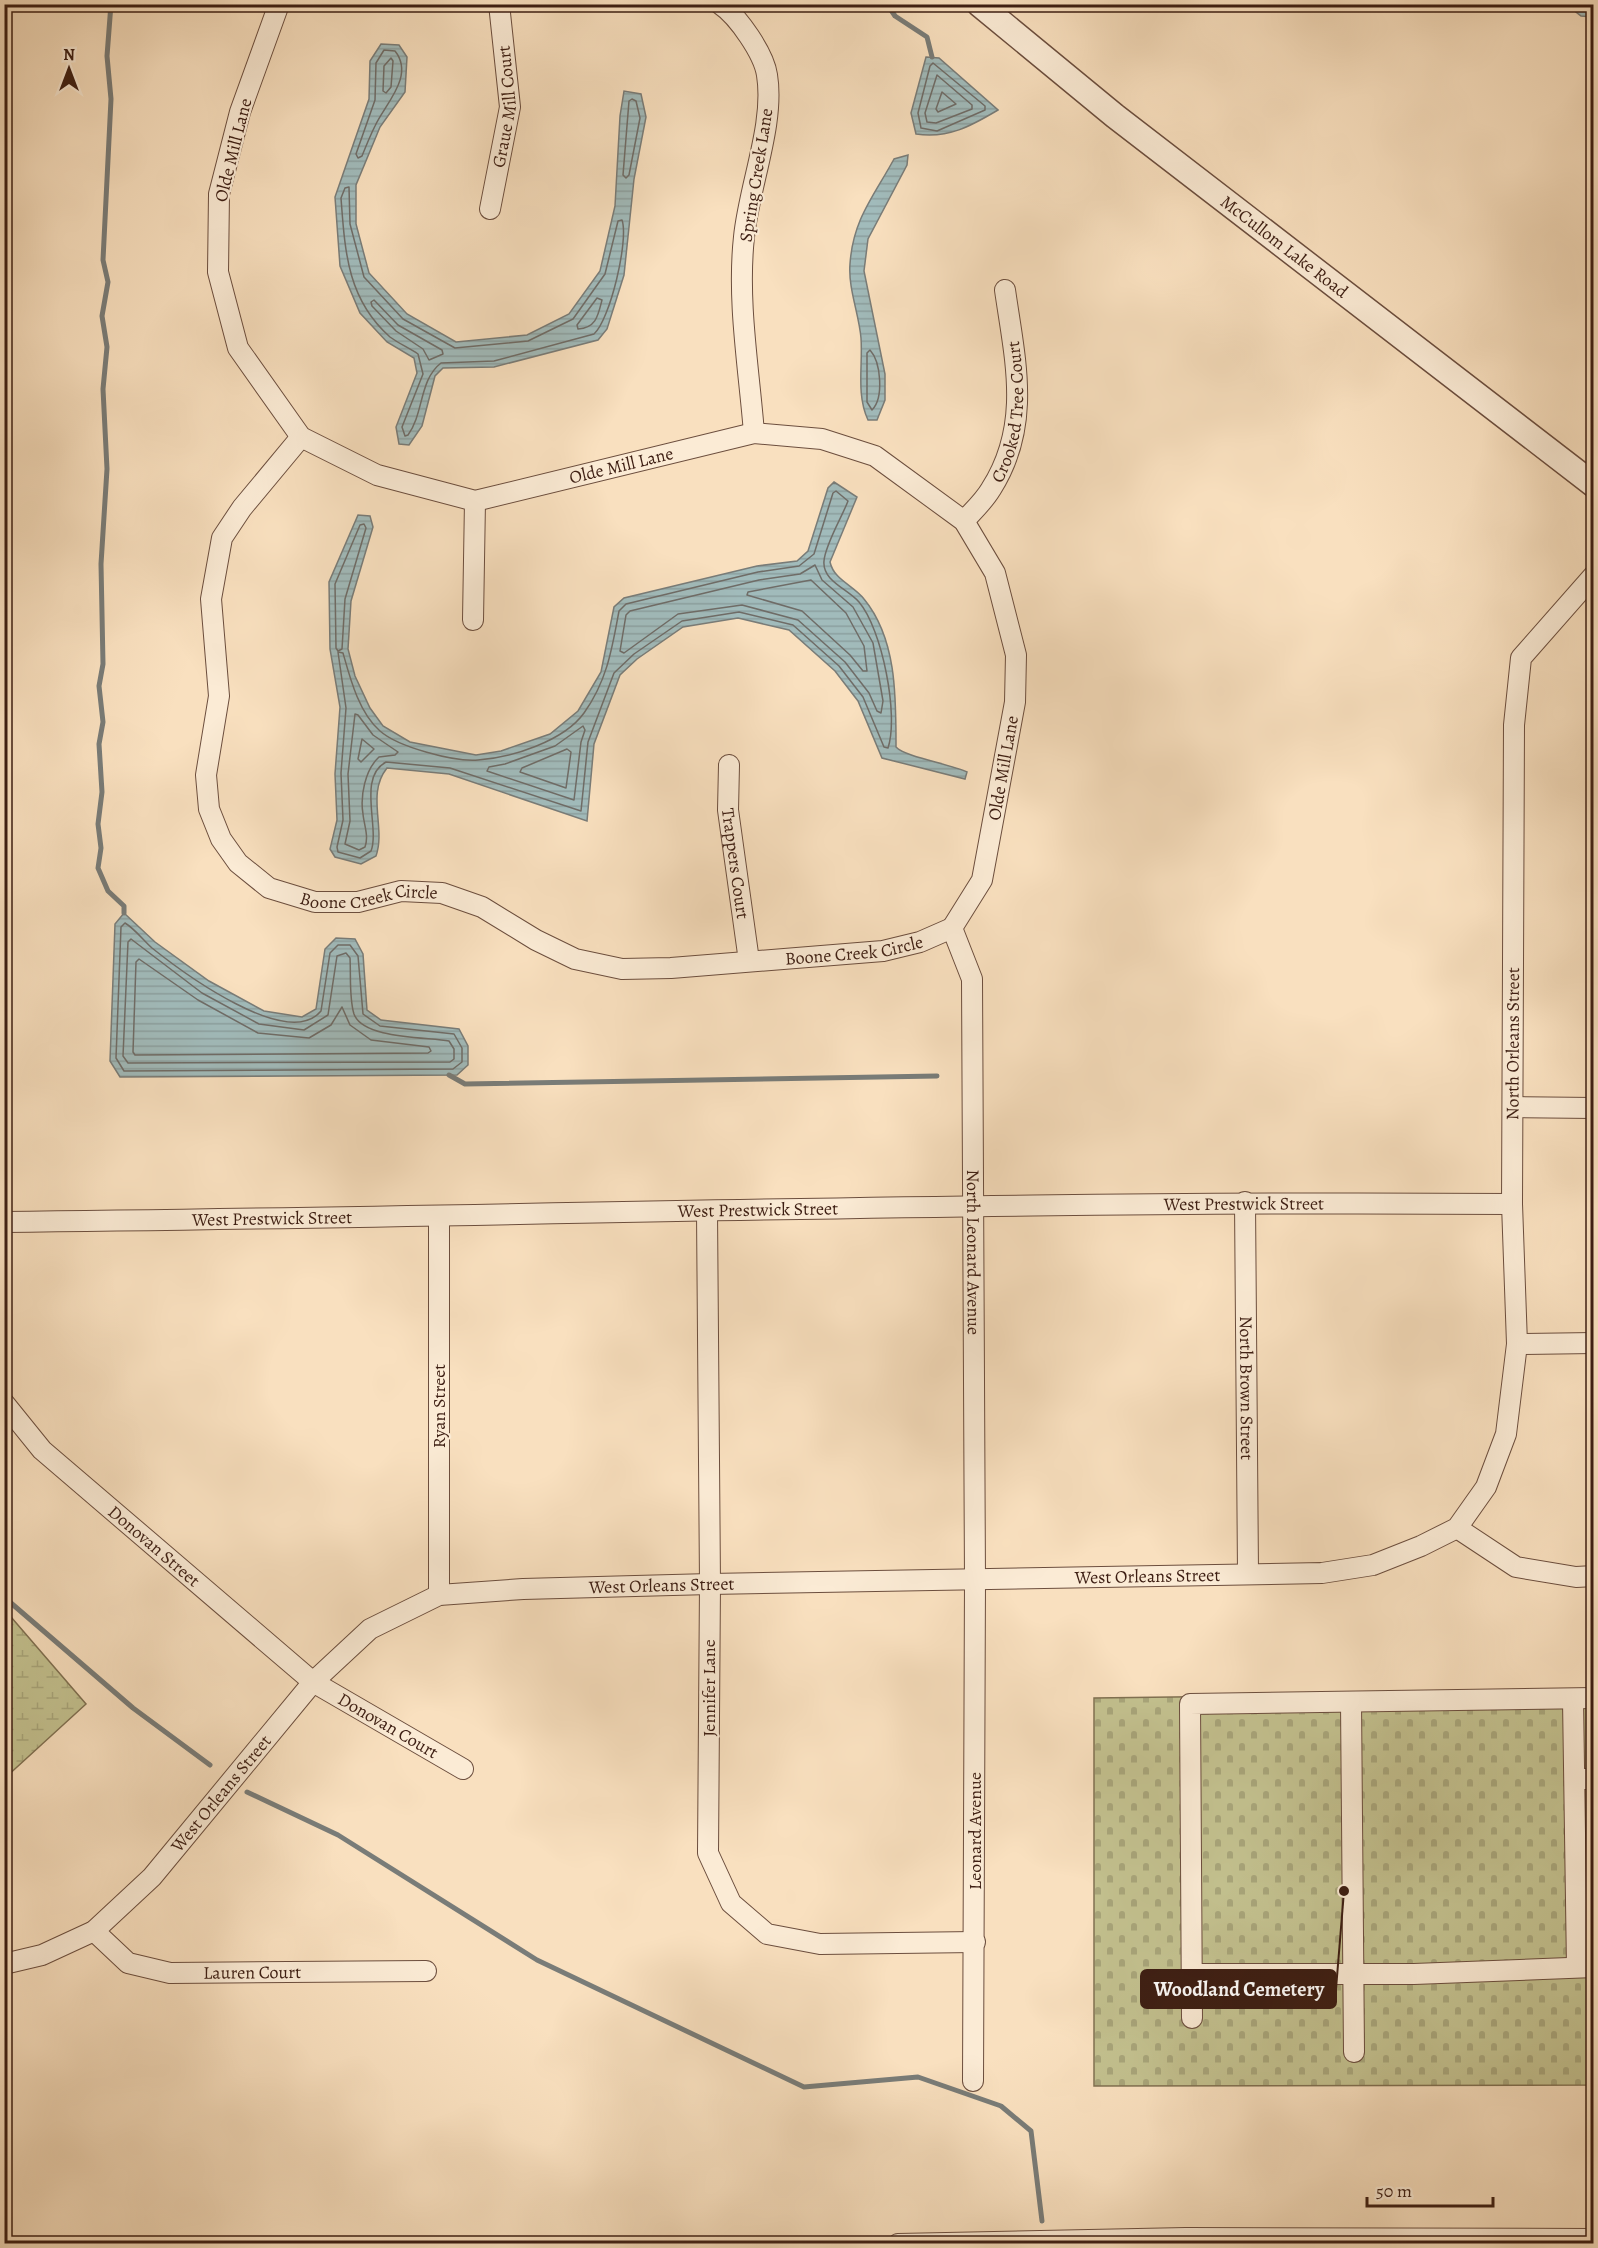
<svg xmlns="http://www.w3.org/2000/svg" width="1598" height="2248" font-family="Alegreya,serif">
	<style>
		.wetland { fill: url(#wetland-marsh); stroke: #807051; stroke-width: 1.5 }
		.cemetery { fill: url(#cemetery-stones); stroke: #807051; stroke-width: 1.5 }
		.water { fill: url(#water-rules); stroke: #797c78; stroke-width: 1.5 }
		.lines { fill: none; stroke-linecap: round; stroke-linejoin: round }
		.shore { stroke: #6f6c67; stroke-width: 1.5 }
		.stream { stroke: #797c78; stroke-width: 5 }
		.minor-casing { stroke: #6c4e3e; stroke-width: 22 }
		.tertiary-casing { stroke: #6c4e3e; stroke-width: 27 }
		.minor { stroke: #fbebd5; stroke-width: 20 }
		.tertiary { stroke: #fbebd5; stroke-width: 24 }
		.labels { text-anchor: middle; stroke-width: 4.5; stroke-linejoin: round; paint-order: stroke }
		.street-label { font-size: 18px; fill: #3d1e13; stroke: #fbebd5 }
		.leader { fill: none; stroke: #3d1e13; stroke-width: 2 }
		.callout-dot { fill: #3d1e13; stroke: #fbebd5; stroke-width: 2 }
		.callout { fill: #3d1e13; stroke: #3d1e13; stroke-width: 2 }
		.callout-label { font-size: 20px; text-anchor: middle; font-weight: bold; fill: #fff }
	</style>
	<defs>
		<pattern id="wetland-marsh" width="20" height="14" patternUnits="userSpaceOnUse" patternTransform="scale(1.5)"><rect width="20" height="14" fill="#c3c18f"/><path d="M1 5h8M5 5V1M11 12h8M15 12V8" fill="none" stroke="#a8a57a"/></pattern>
		<pattern id="cemetery-stones" width="16" height="16" patternUnits="userSpaceOnUse" patternTransform="scale(1.5)"><rect width="16" height="16" fill="#c3c18f"/><path d="M2 7V4a2 2 0 0 1 4 0v3zM10 15v-3a2 2 0 0 1 4 0v3z" fill="#a8a57a"/></pattern>
		<pattern id="water-rules" width="6" height="5" patternUnits="userSpaceOnUse" patternTransform="scale(1.5)"><rect width="6" height="5" fill="#a1bbbb"/><path d="M0 2.5h6" fill="none" stroke="#8ca0a0"/></pattern>
	</defs>
	<rect width="100%" height="100%" fill="#f9e0bf"/>
	<filter id="stains"><feTurbulence type="fractalNoise" baseFrequency=".00333" numOctaves="4"/><feColorMatrix values="0 0 0 0 .2 0 0 0 0 .09 0 0 0 0 .02 0 0 0 .5 -.17"/></filter>
	<radialGradient id="worn" r=".72"><stop offset=".6" stop-color="#630" stop-opacity="0"/><stop offset="1" stop-color="#630" stop-opacity=".3"/></radialGradient>
	<polygon class="wetland" points="5,1610 86,1704 5,1778 7,1744 4,1742"/>
	<polygon class="cemetery" points="1593,1692 1593,2085 1094,2086 1094,1698"/>
	<g class="water">
		<polygon points="1567,5 1593,5 1593,17 1581,16"/>
		<polygon points="381,44 399,45 407,57 405,92 380,127 356,185 356,224 369,273 407,314 456,342 527,335 569,314 600,271 615,206 620,116 624,91 641,94 646,117 634,179 624,275 607,329 598,340 494,367 443,368 435,376 422,426 409,445 399,444 396,427 417,373 414,358 387,342 360,313 340,266 335,197 369,99 370,61"/>
		<path d="M926,57L939,58L998,110C971,126 948,139 916,134L911,113Z"/>
		<path d="M908,155L907,165L868,239L864,271L885,374V400L877,420H868C856,394 863,366 861,338C859,314 848,288 850,264C853,219 874,196 894,159Z"/>
		<path d="M834,482L857,497L830,562C834,580 853,585 864,599C897,639 896,698 896,747C905,757 950,764 967,772L965,779L882,758L858,701L835,671L789,630L738,618L683,627L637,659L620,675L594,744L587,821L449,774L387,768C366,794 386,828 376,856L361,864L335,857L330,849L337,820L335,774L340,707L330,649L329,582L358,515L370,516L373,527L351,601L348,649L355,676L370,708L383,726L410,742L476,755L501,751L550,734L578,711L601,672L614,607L624,598L757,566L797,561L808,551L828,488Z"/>
		<polygon points="124,913 155,942 209,981 264,1011 302,1017 316,1009 325,949 336,938 355,939 363,954 367,1010 381,1020 459,1029 468,1046 468,1065 457,1075 120,1077 110,1061 115,924"/>
	</g>
	<g class="lines">
		<g class="shore">
			<path d="M384,50L395,51C415,76 385,104 375,126C370,136 366,146 362,156L358,158L356,154L375,100L376,63Z"/>
			<polygon points="391,58 393,61 391,87 386,93 383,91 384,66"/>
			<polygon points="933,63 985,106 985,110 937,131 921,128 918,113 930,66"/>
			<polygon points="937,75 972,105 972,109 936,123 927,122 925,113"/>
			<polygon points="942,92 956,104 938,112 936,109"/>
			<polygon points="632,99 636,101 640,118 629,175 626,178 623,175 629,101"/>
			<path d="M349,187L350,224L364,277L403,319L455,348L528,341L573,319L605,274L618,221L622,220C629,240 610,320 594,334L494,361L441,363C419,380 424,413 408,435L405,436L402,427L423,374L418,354C409,348 398,343 390,337C347,299 345,251 341,198L345,188Z"/>
			<path d="M597,298L602,300C598,316 596,328 578,329L577,325Z"/>
			<polygon points="374,300 398,325 442,350 443,354 429,360 423,349 396,331 372,306 371,302"/>
			<path d="M870,350C881,362 884,398 872,410L867,402V353Z"/>
			<path d="M836,491L848,501C842,517 825,545 824,561C822,581 848,589 859,602C882,629 899,715 888,748L884,747L863,697L839,666L793,625L739,612L682,621L634,654L614,673L588,742L581,811L450,768L386,762C357,777 380,828 371,851L360,858L338,852L337,847L343,820L341,773L346,708L338,652L343,653C350,678 359,713 380,731C398,747 454,762 478,760C511,758 564,741 584,713C607,681 612,649 619,611L626,604L758,572L799,566L814,554L833,493Z"/>
			<polygon points="364,524 366,528 345,599 342,649 338,651 336,648 335,584 360,525"/>
			<polygon points="815,565 822,580 853,607 873,643 883,701 881,713 877,711 869,693 845,662 798,620 742,605 678,614 624,653 620,651 626,615 630,611 759,580 800,574"/>
			<polygon points="811,580 846,613 864,646 867,671 863,671 850,655 802,611 747,595 748,592"/>
			<path d="M355,714L358,715L373,735L398,752L395,755L379,757C365,770 360,796 363,814C364,825 369,836 365,847L359,850L345,844L350,821L348,774Z"/>
			<polygon points="583,726 585,730 581,742 574,800 487,771 489,767 505,764 555,746"/>
			<polygon points="362,739 374,749 361,762 358,759"/>
			<polygon points="567,749 571,752 566,788 520,772 522,768"/>
			<path d="M125,923C135,929 143,940 152,948C182,972 288,1051 321,1011L330,953L338,945H350L358,956L363,1014L380,1026L454,1034L462,1048V1062L453,1069L124,1071L116,1058L121,927Z"/>
			<path d="M131,939L202,993L259,1024L304,1030L328,1015L337,956L346,953L350,958C351,975 349,998 354,1014C363,1039 426,1037 449,1041L454,1049V1059L450,1062L128,1063L123,1056L128,942Z"/>
			<polygon points="139,959 198,1000 258,1033 309,1038 331,1025 342,1007 350,1025 371,1040 429,1047 431,1051 428,1053 135,1055 133,1052 136,962"/>
		</g>
		<g class="stream">
			<polyline points="111,4 107,56 111,99 103,260 108,282 102,316 107,347 103,389 107,469 101,564 103,664 99,686 103,722 99,744 102,792 98,824 101,848 98,868 108,891 124,906 124,913"/>
			<polyline points="887,4 895,16 927,37 932,57"/>
			<polyline points="449,1075 465,1084 937,1076"/>
			<polyline points="4,1597 133,1708 210,1765"/>
			<polyline points="247,1792 338,1835 537,1960 804,2087 918,2077 1001,2106 1031,2131 1042,2221"/>
		</g>
		<g class="minor-casing">
			<g id="minor">
				<path id="s1" d="M279,4L240,112L219,194L218,272L238,348L301,437L377,475L475,501L754,433L822,439L875,456L964,521L995,573L1016,655L1015,702L982,880L952,928"/>
				<path d="M720,4C738,16 764,54 767,75C775,124 749,186 744,237C737,301 749,369 754,433"/>
				<path id="s2" d="M490,209L510,107L499,4"/>
				<path id="s3" d="M301,437L242,508L222,538L211,599L219,696L206,775L209,809L221,839L238,863L269,888L315,902H358L401,891L442,893L482,907L536,940L575,959L622,969L671,968L883,951L920,942L952,928"/>
				<path id="s4" d="M964,521C973,511 984,501 991,489C1032,425 1015,360 1005,290"/>
				<polyline points="473,620 475,501"/>
				<path id="s5" d="M729,765L728,810L749,961"/>
				<path id="s6" d="M952,928L972,979L975,1581L973,2081"/>
				<polyline points="1513,1107 1594,1108"/>
				<path id="s7" d="M1245,1202L1248,1573"/>
				<polyline points="707,1212 710,1584 708,1853 731,1903 767,1934 820,1944 975,1942"/>
				<path id="s8" d="M4,1222C507,1217 1010,1200 1512,1204"/>
				<polyline points="1517,1344 1594,1343"/>
				<path id="s9" d="M4,1403L42,1450L313,1682L463,1769"/>
				<polyline points="1457,1528 1516,1567 1576,1577 1594,1576"/>
				<polyline points="439,1595 439,1217"/>
				<polyline points="1573,1699 1577,1967"/>
				<polyline points="1351,1702 1354,2052"/>
				<polyline points="1575,1779 1594,1779"/>
				<path id="s10" d="M94,1931L128,1963L170,1973L426,1971"/>
				<path id="s11" d="M4,1964L42,1955L94,1931L152,1877L313,1682L370,1629L439,1595L523,1589L710,1584L1322,1573L1373,1565L1421,1546L1457,1528L1486,1487L1506,1434L1517,1344L1512,1204L1514,725L1521,658L1594,575"/>
				<polyline points="1192,1974 1414,1974 1594,1967"/>
				<polyline points="1192,2018 1190,1704 1594,1698"/>
				<polyline points="898,2244 1186,2238 1594,2239"/>
			</g>
		</g>
		<g class="tertiary-casing">
			<g id="tertiary">
				<path id="s12" d="M979,4L1115,116L1594,485"/>
			</g>
		</g>
		<use href="#minor" class="minor"/>
		<use href="#tertiary" class="tertiary"/>
	</g>
	<g class="labels">
		<g class="street-label">
			<text dy="6" stroke="none"><textPath href="#s2" startOffset="104">Graue Mill Court</textPath></text>
			<text transform="translate(233 150) rotate(-76)" y="6">Olde Mill Lane</text>
			<text transform="translate(756 175) rotate(-81)" y="6">Spring Creek Lane</text>
			<text dy="6" stroke="none"><textPath href="#s12" startOffset="390">McCullom Lake Road</textPath></text>
			<text dy="6" stroke="none"><textPath href="#s4" startOffset="123">Crooked Tree Court</textPath></text>
			<text dy="6" stroke="none"><textPath href="#s1" startOffset="802">Olde Mill Lane</textPath></text>
			<text transform="translate(1003 768) rotate(-80)" y="6">Olde Mill Lane</text>
			<text dy="6" stroke="none"><textPath href="#s5" startOffset="99">Trappers Court</textPath></text>
			<text dy="6" stroke="none"><textPath href="#s3" startOffset="606">Boone Creek Circle</textPath></text>
			<text dy="6" stroke="none"><textPath href="#s3" startOffset="1110">Boone Creek Circle</textPath></text>
			<text dy="6" stroke="none"><textPath href="#s11" startOffset="2108">North Orleans Street</textPath></text>
			<text dy="6" stroke="none"><textPath href="#s8" startOffset="1240">West Prestwick Street</textPath></text>
			<text dy="6" stroke="none"><textPath href="#s8" startOffset="754">West Prestwick Street</textPath></text>
			<text dy="6" stroke="none"><textPath href="#s8" startOffset="268">West Prestwick Street</textPath></text>
			<text dy="6" stroke="none"><textPath href="#s6" startOffset="328">North Leonard Avenue</textPath></text>
			<text dy="6" stroke="none"><textPath href="#s7" startOffset="186">North Brown Street</textPath></text>
			<text transform="translate(439 1406) rotate(-90)" y="6">Ryan Street</text>
			<text dy="6" stroke="none"><textPath href="#s9" startOffset="208">Donovan Street</textPath></text>
			<text dy="6" stroke="none"><textPath href="#s11" startOffset="1292">West Orleans Street</textPath></text>
			<text dy="6" stroke="none"><textPath href="#s11" startOffset="806">West Orleans Street</textPath></text>
			<text transform="translate(709 1688) rotate(-90)" y="6">Jennifer Lane</text>
			<text dy="6" stroke="none"><textPath href="#s9" startOffset="504">Donovan Court</textPath></text>
			<text dy="6" stroke="none"><textPath href="#s11" startOffset="284">West Orleans Street</textPath></text>
			<text transform="translate(975 1831) rotate(-90)" y="6">Leonard Avenue</text>
			<text dy="6" stroke="none"><textPath href="#s10" startOffset="172">Lauren Court</textPath></text>
		</g>
	</g>
	<path class="leader" d="M1344 1891L1336 1989"/>
	<circle class="callout-dot" cx="1344" cy="1891" r="6"/>
	<rect class="callout" x="1141" y="1970" width="195" height="38" rx="6"/>
	<g class="callout-label">
		<text x="1239" y="1996">Woodland Cemetery</text>
	</g>
	<rect width="1598" height="2248" fill="none" stroke="#f9e0bf" stroke-width="24"/>
	<rect x="6" y="6" width="1586" height="2236" fill="none" stroke="#3d1e13" stroke-width="3"/>
	<rect x="12" y="12" width="1574" height="2224" fill="none" stroke="#3d1e13" stroke-width="1.5"/>
	<g transform="translate(69 69)" stroke="#fbebd5" stroke-width="4.5" paint-order="stroke">
	<path d="M0-4.5L10 22L0 15L-10 22Z" fill="#3d1e13"/>
	<text y="-9" font-size="16" font-weight="bold" text-anchor="middle" fill="#3d1e13">N</text>
	</g>
	<path d="M1367 2197v9h126v-9" fill="none" stroke="#3d1e13" stroke-width="3"/>
	<text x="1376" y="2197" font-size="18" fill="#3d1e13" stroke="#fbebd5" stroke-width="4.5" paint-order="stroke">50 m</text>
	<rect width="100%" height="100%" filter="url(#stains)"/>
	<rect width="100%" height="100%" fill="url(#worn)"/>
</svg>
